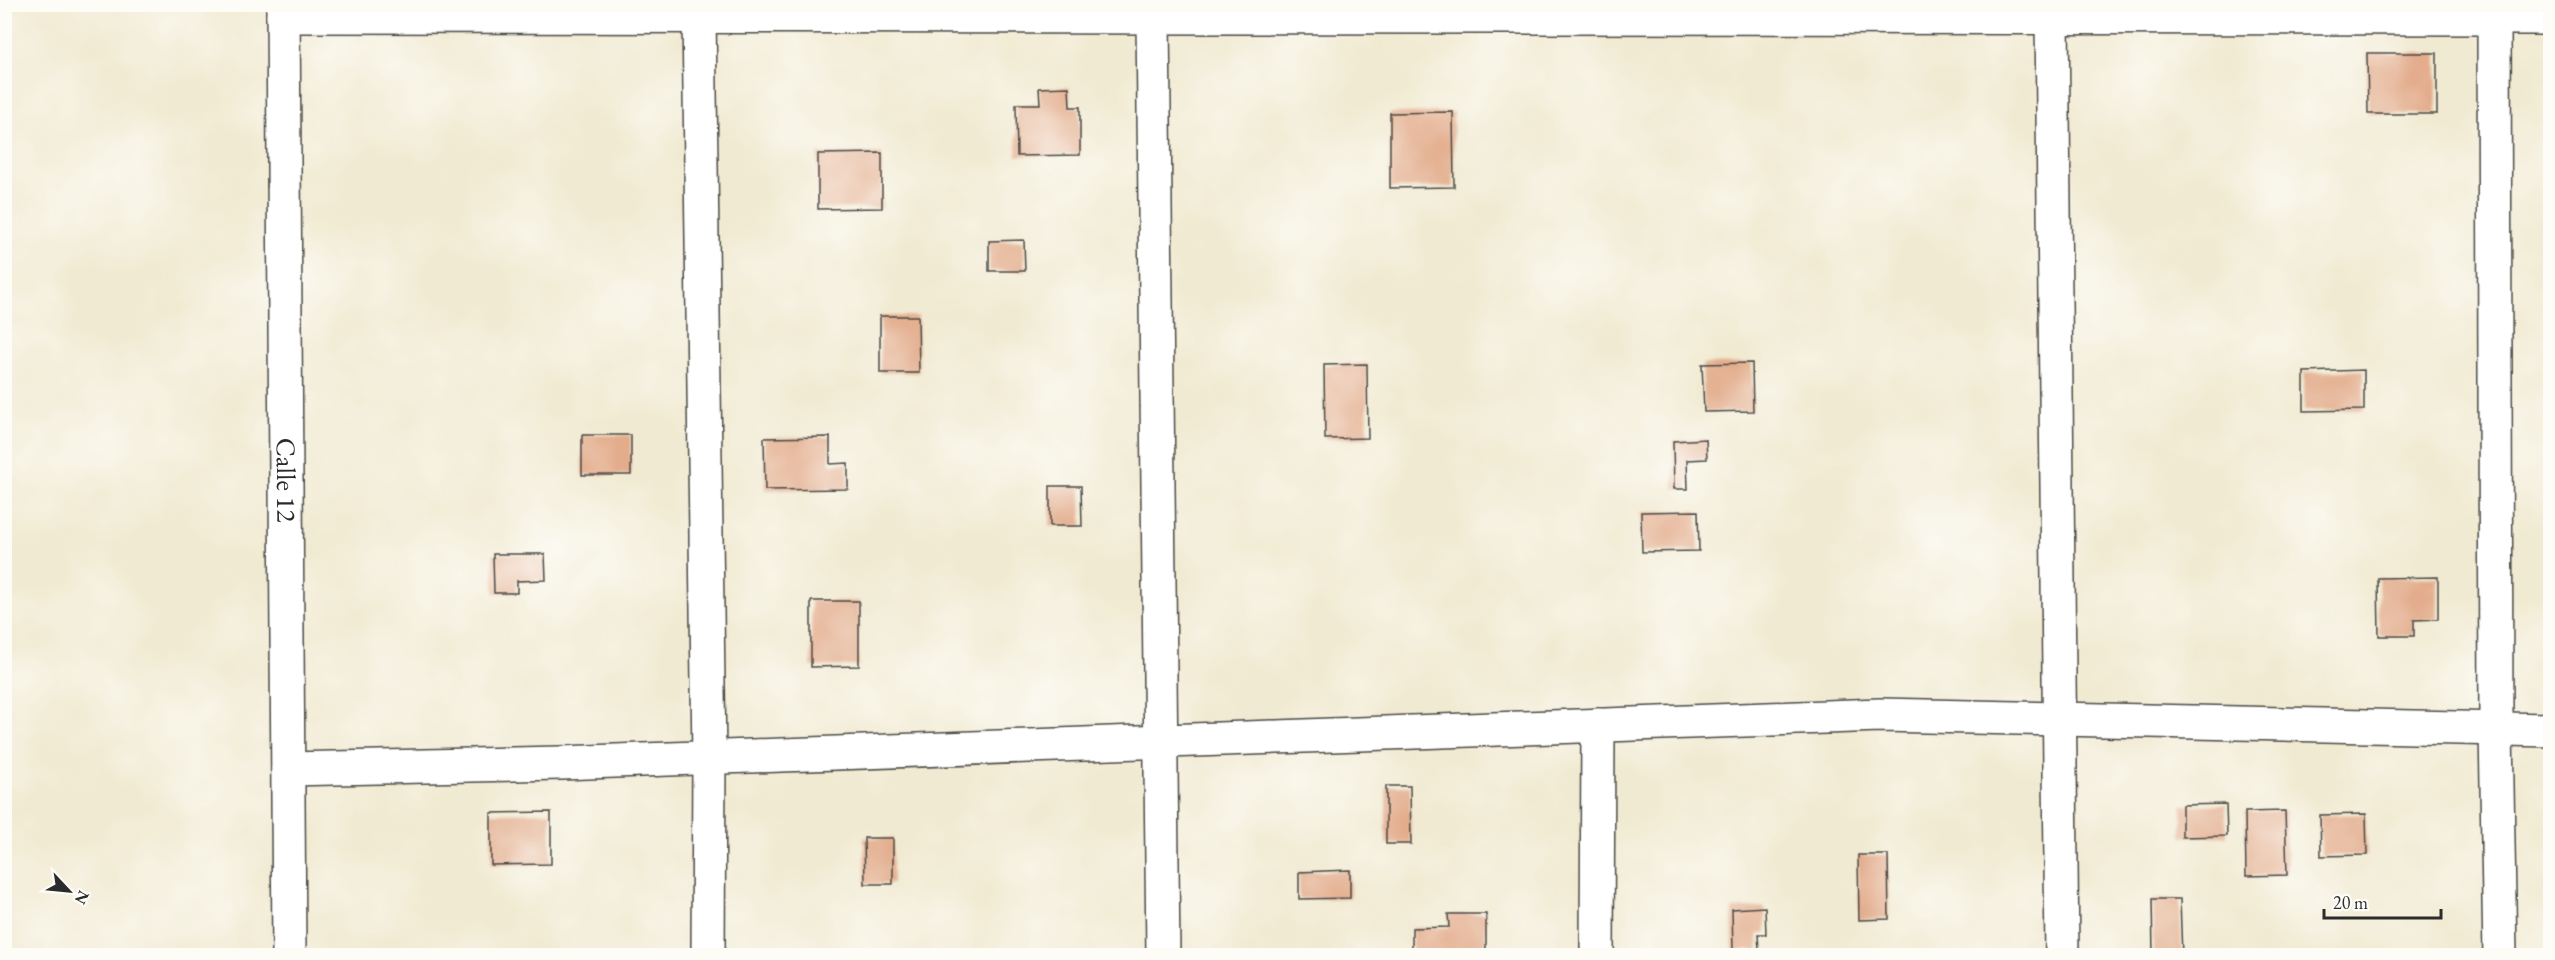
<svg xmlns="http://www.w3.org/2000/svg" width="2555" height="960" font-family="'EB Garamond',serif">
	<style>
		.building { fill: #e3ad8d }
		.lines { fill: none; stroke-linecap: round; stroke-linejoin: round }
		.minor-casing { stroke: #494844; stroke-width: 36 }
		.minor { stroke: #fff; stroke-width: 33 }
		.labels { text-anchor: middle; stroke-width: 4.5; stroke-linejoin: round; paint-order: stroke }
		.street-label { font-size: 27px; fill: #2b2b2b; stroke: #fdfcf7 }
	</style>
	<rect width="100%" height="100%" fill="#fdfcf7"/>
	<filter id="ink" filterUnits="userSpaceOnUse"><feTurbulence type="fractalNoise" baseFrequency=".0167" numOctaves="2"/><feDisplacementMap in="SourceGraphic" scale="12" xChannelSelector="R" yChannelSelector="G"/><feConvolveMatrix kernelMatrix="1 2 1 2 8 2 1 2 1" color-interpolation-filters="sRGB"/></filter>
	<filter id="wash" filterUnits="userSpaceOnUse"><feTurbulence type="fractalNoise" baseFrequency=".008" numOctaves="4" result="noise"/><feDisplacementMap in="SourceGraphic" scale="24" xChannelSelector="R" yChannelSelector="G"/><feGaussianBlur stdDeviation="1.35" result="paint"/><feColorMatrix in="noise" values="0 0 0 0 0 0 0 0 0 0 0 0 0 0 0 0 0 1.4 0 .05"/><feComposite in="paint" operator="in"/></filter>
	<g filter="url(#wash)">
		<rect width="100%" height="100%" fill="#f1ead2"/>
		<g id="blocks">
			<g class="building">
				<polygon points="2367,53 2437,53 2437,114 2368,114"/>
				<polygon points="1069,87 1070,107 1080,107 1080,155 1017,156 1016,104 1040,104 1039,88"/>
				<polygon points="1453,112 1454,187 1390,188 1390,113"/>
				<polygon points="882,153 882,208 818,209 818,154"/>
				<polygon points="1024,240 1025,271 989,271 989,241"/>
				<polygon points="880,316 918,316 919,373 880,373"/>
				<polygon points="1752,363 1753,411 1704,412 1702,364"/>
				<polygon points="1367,364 1368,438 1325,439 1324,365"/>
				<polygon points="2364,370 2364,410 2304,411 2304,372"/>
				<rect x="582" y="435" width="49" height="40"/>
				<polygon points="830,437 830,464 848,463 848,489 765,490 764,438"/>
				<polygon points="1706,439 1707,459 1687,460 1688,489 1674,489 1673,441"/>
				<polygon points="1050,486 1081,486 1082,526 1050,526"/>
				<polygon points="1698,511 1699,551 1642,552 1641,512"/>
				<polygon points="493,554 545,554 546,580 517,581 517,593 494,593"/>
				<polygon points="2438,577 2438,619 2414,620 2414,636 2379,636 2378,578"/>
				<polygon points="811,601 859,601 859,666 811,667"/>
				<polygon points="1386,786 1410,786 1411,844 1386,844"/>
				<polygon points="2226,804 2227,836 2182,837 2182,805"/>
				<polygon points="2285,811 2287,875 2246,876 2245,812"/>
				<polygon points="551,812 551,864 491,865 491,813"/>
				<polygon points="2366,814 2367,855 2321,856 2320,815"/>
				<polygon points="864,838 893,838 893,884 865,884"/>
				<polygon points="1858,855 1888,855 1889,919 1859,920"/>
				<polygon points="1350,870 1350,898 1299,899 1299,872"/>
				<polygon points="2152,899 2180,899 2182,956 2153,956"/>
				<polygon points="1765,907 1766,934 1758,934 1759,950 1733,950 1732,909"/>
				<polygon points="1448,914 1486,914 1486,956 1412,956 1412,928 1449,927"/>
			</g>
		</g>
	</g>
	<g filter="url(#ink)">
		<use href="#blocks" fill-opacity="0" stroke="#494844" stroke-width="1.5"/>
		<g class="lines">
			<g class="minor-casing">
				<g id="minor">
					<path id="s1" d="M283,4L289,956"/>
					<polyline points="283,16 2550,18"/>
					<polyline points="699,16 709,758 708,956"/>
					<polyline points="1153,17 1163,956"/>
					<polyline points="2052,18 2062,956"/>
					<polyline points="2494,18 2496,729 2500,956"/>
					<polyline points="288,769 561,763 1880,715 2550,730"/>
					<polyline points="1597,956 1598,725"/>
				</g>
			</g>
			<use href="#minor" class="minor"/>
		</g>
	</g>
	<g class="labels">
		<g class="street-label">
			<text dy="9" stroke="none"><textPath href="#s1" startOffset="476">Calle 12</textPath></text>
		</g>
	</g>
	<rect width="2555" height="960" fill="none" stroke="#fdfcf7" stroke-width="24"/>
	<g transform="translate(69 891) rotate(116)" stroke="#fdfcf7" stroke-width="4.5" paint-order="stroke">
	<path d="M0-4.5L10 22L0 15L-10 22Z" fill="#2b2b2b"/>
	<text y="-9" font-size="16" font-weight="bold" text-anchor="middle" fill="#2b2b2b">N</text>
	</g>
	<path d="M2324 909v9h117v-9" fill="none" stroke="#2b2b2b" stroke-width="3"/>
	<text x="2333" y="909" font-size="18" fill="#2b2b2b" stroke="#fdfcf7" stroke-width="4.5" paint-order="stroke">20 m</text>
</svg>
